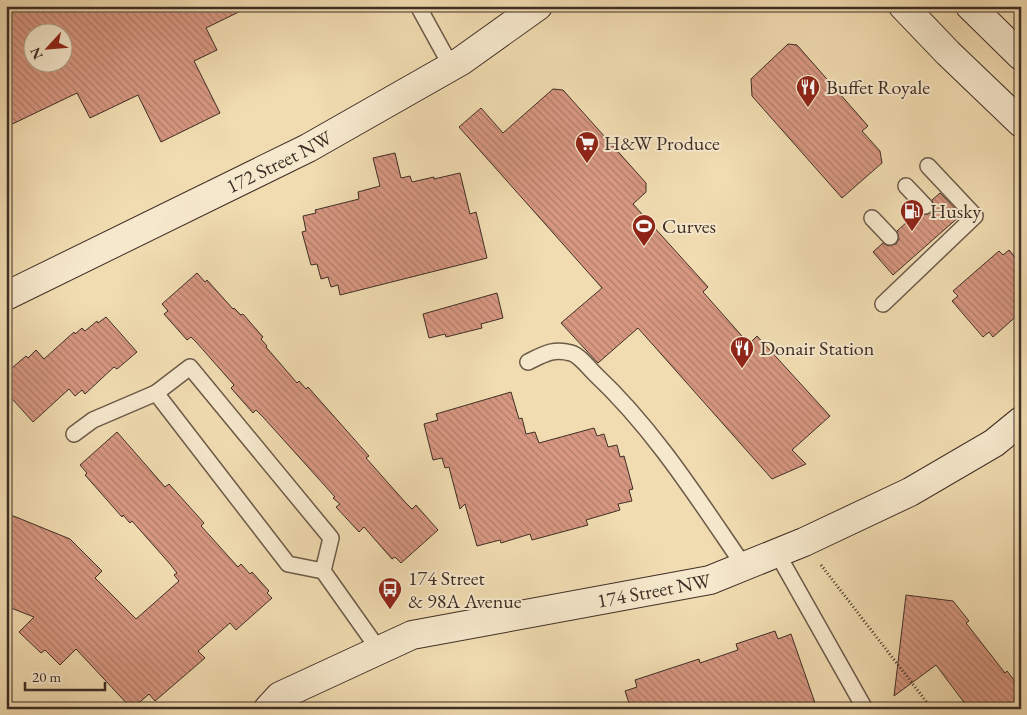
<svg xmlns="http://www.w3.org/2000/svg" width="1027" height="715" font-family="'EB Garamond',serif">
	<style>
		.building { fill: url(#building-back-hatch); stroke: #3f2e26; fill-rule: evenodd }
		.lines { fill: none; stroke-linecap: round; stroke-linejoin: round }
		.lane-casing { stroke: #6c5a49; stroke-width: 18 }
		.secondary-casing { stroke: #3f2e26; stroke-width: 30 }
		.path { stroke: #3f2e26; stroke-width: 3; stroke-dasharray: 1 2.5; stroke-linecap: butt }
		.lane { stroke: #f6e8cc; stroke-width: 15 }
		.secondary { stroke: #f6e8cc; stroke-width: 28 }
		.labels { text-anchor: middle; stroke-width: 4; stroke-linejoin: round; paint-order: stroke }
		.poi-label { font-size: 20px; fill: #3f2e26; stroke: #f6e8cc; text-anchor: start }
		.street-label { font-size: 20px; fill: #3f2e26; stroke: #f6e8cc }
	</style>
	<defs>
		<pattern id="building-back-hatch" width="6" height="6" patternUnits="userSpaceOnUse" patternTransform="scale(1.25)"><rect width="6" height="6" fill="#d79781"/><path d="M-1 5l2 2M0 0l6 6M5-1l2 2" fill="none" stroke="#b07c69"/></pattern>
	</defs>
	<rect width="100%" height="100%" fill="#f1dcb1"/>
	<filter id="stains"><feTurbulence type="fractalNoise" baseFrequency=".004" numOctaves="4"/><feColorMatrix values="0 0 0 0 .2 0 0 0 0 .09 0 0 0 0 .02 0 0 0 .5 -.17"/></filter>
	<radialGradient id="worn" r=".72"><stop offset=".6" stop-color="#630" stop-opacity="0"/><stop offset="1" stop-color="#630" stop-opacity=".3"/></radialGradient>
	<g class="building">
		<path d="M6,6H251L206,28L217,50L194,61L220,113L161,142L138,95L90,118L77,93L6,127ZM32,32H62V62H32Z"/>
		<polygon points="788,44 797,45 868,126 862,131 880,151 882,163 842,198 752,96 751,79"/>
		<polygon points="553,89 563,90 646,183 646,192 633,204 708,287 703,292 749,344 757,336 830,416 792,450 806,464 772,479 638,328 598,363 561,323 602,288 459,127 481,108 503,133"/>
		<polygon points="395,153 401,178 410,176 412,182 434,177 434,179 460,173 470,214 476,212 487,258 340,295 338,285 331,287 328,277 321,279 317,264 311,265 302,232 306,231 303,216 316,213 315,210 359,199 358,192 380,186 373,158"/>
		<polygon points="940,193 961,215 893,275 873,252 883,243 888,246 896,244 899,239 897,231 918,212 923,215 931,213 934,208 932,200"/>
		<polygon points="1009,250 1021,264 1021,312 993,337 989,332 983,337 952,301 958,296 953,291 999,251 1003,255"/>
		<polygon points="197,273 205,282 207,280 233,309 234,308 241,315 243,314 263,337 261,339 267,346 266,347 297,383 299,381 306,389 308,387 369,456 366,458 405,502 412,509 416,505 438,530 401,563 395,557 392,559 364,527 359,532 336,507 340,504 333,498 335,497 263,417 256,410 253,413 231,388 234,385 197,343 191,337 187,340 164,314 168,311 162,304"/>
		<polygon points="497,293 503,318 481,324 482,328 446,337 445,334 429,338 423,314"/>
		<polygon points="106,317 137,352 117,369 114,367 85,394 82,390 75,396 69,389 33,422 6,392 6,373 26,356 28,358 36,350 44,359 74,332 75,334 82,328 85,331 97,321 98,323"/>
		<polygon points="511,392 519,419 522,418 526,434 535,432 539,443 594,428 597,436 604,434 608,447 617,445 620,457 624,456 633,489 629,490 632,501 618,504 620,510 586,520 588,525 532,540 530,534 501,543 500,540 477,546 465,504 460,509 449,467 445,468 442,458 433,460 424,424 438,420 436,414"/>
		<polygon points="117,432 165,487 169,484 204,523 201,526 238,567 241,564 250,574 252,572 269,591 267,593 272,598 236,630 230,623 198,651 205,658 155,701 149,694 132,709 76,649 60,665 45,650 41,653 19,632 34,617 6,606 6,513 70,539 102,571 95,578 136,619 179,581 174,575 177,573 170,564 132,521 130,523 123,515 122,517 85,475 87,473 80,465"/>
		<polygon points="906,595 953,601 969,621 966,623 1005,673 1007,671 1021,689 1021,709 969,709 936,665 894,696"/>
		<polygon points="775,631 778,639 791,634 815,703 799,709 631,709 625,691 637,687 635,680 699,659 700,663 738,650 736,644"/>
	</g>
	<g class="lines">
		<g class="lane-casing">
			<g id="lane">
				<polyline points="418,6 451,66"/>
				<polyline points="906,186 925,206"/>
				<polyline points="872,218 890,237"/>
				<polyline points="883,304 975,216 928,166"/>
				<path d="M528,362C544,354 553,348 571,353C579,355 588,367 594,373C654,429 698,499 744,566"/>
				<polyline points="74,434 93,420 156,393"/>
				<polyline points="777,553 865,709"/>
				<polyline points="323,571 331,538 190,367 156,393 288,564 323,571 379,650"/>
			</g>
		</g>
		<g class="secondary-casing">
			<g id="secondary">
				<polyline points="903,6 948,53 1021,123"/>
				<polyline points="970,6 1021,56"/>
				<path id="s1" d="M6,296L308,148L461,61L538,6"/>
				<path id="s2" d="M268,709L280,696L412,635L710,580L804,542L910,492L994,443L1021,421"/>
			</g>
		</g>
		<g class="path">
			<polyline points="1015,6 1021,12"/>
			<polyline points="821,565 932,709"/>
		</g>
		<use href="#lane" class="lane"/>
		<use href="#secondary" class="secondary"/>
	</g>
	<defs>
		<g id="restaurant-pin" transform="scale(1.25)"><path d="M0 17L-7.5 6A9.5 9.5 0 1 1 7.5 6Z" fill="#8f2418" stroke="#f6e8cc"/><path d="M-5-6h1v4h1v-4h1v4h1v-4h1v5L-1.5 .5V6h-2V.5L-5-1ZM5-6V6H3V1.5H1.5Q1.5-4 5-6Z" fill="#fff"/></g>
		<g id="supermarket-pin" transform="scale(1.25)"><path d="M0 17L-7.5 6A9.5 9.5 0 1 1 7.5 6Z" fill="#8f2418" stroke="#f6e8cc"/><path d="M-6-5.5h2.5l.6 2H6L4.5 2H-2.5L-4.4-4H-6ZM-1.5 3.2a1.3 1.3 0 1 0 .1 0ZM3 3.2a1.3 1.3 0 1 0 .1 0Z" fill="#fff"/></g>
		<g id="fuel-pin" transform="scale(1.25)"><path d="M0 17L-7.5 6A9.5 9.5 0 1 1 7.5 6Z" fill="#8f2418" stroke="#f6e8cc"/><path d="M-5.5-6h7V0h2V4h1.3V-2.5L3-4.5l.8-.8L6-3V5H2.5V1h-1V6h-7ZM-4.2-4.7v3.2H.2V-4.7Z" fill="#fff"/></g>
		<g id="stadium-pin" transform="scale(1.25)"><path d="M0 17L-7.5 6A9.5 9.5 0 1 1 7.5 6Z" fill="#8f2418" stroke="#f6e8cc"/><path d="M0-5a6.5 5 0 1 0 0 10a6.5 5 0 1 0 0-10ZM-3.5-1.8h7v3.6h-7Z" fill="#fff"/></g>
		<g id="bus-pin" transform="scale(1.25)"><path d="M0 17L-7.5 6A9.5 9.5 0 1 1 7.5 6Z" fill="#8f2418" stroke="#f6e8cc"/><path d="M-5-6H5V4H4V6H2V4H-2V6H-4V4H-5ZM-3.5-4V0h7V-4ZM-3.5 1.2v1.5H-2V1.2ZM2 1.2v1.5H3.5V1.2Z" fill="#fff"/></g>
	</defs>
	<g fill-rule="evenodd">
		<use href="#restaurant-pin" x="808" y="87"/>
		<use href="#supermarket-pin" x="587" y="143"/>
		<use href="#fuel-pin" x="912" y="211"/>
		<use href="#stadium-pin" x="644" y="226"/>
		<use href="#restaurant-pin" x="742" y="348"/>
		<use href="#bus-pin" x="390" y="589"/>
	</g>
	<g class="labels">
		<g class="poi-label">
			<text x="826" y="94">Buffet Royale</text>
			<text x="604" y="150">H&amp;W Produce</text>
			<text x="930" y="218">Husky</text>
			<text x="662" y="233">Curves</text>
			<text x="760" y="355">Donair Station</text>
			<text x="408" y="585">174 Street<tspan x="408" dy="23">&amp; 98A Avenue</tspan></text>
		</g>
		<g class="street-label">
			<text dy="7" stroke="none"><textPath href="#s1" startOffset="304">172 Street NW</textPath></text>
			<text dy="7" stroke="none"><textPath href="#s2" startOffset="409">174 Street NW</textPath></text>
		</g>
	</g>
	<rect width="1027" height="715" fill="none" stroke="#f1dcb1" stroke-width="25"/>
	<rect x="8" y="8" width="1012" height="700" fill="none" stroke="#3f2e26" stroke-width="2.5"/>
	<rect x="12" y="12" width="1002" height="690" fill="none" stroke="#3f2e26"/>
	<g transform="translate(48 48) rotate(244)"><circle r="24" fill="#f6e8cc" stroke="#ad9e8a"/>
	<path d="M0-4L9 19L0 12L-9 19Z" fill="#8f2418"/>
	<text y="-8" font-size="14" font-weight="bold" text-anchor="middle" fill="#3f2e26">N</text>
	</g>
	<path d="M25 682v8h80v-8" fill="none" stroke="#3f2e26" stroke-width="2.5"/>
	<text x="32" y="682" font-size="15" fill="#3f2e26" stroke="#f6e8cc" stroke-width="4" paint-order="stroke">20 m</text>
	<rect width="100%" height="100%" filter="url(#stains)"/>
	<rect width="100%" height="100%" fill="url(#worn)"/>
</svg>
